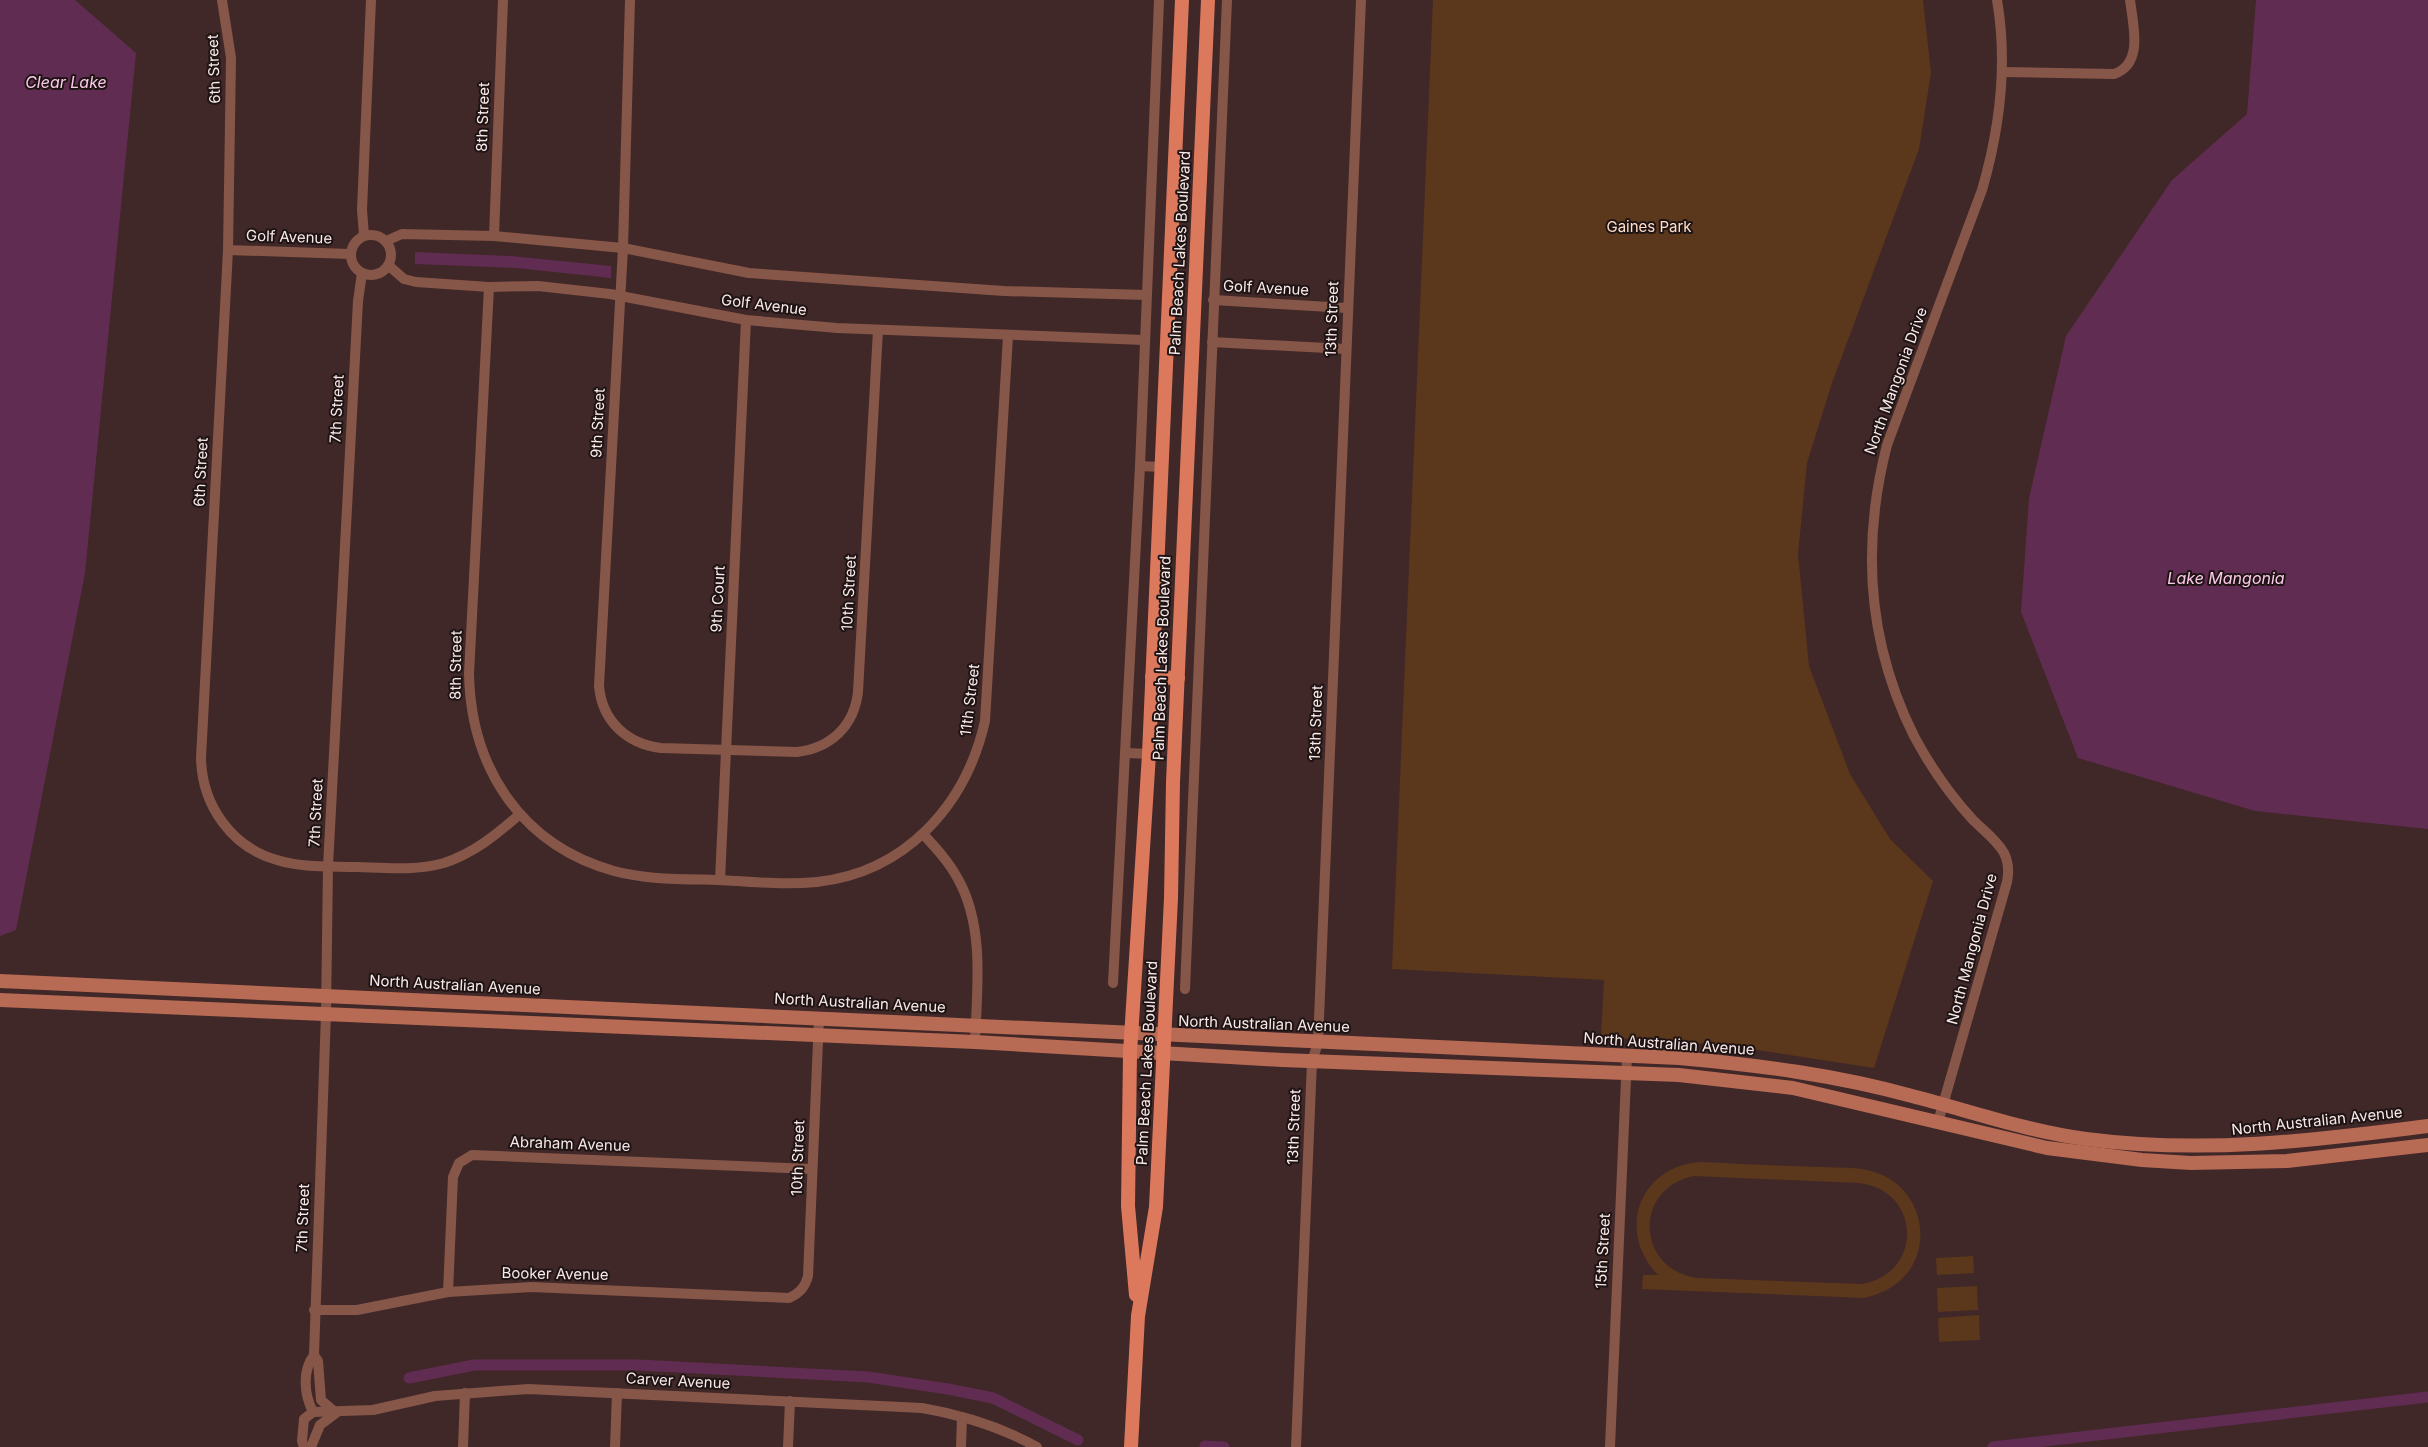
<svg xmlns="http://www.w3.org/2000/svg" width="2428" height="1447" font-family="Inter,sans-serif">
	<style>
		.green { fill: #5b371c; fill-rule: evenodd }
		.water { fill: #612c52 }
		.lines { fill: none; stroke-linecap: round; stroke-linejoin: round }
		.canal { stroke: #612c52; stroke-width: 11 }
		.minor { stroke: #865648; stroke-width: 10 }
		.secondary { stroke: #b76a54; stroke-width: 14 }
		.primary { stroke: #dc795d; stroke-width: 14 }
		.labels { text-anchor: middle; stroke-width: 4; stroke-linejoin: round; paint-order: stroke }
		.street-label { font-size: 15px; fill: #fae9e9; stroke: #1f1414 }
		.park-label { font-size: 15px; fill: #ffddc6; stroke: #1f1414 }
		.water-label { font-size: 16px; font-style: italic; fill: #fcc8ea; stroke: #1f1414 }
	</style>
	<rect width="100%" height="100%" fill="#402728"/>
	<g class="green">
		<polygon points="1433,0 1923,0 1931,73 1919,149 1832,383 1807,463 1798,554 1809,666 1850,774 1890,839 1933,881 1874,1068 1725,1045 1601,1037 1604,980 1392,969"/>
		<path d="M1703,1162C1742,1164 1781,1166 1820,1167C1840,1168 1862,1166 1880,1174C1912,1187 1928,1223 1917,1255C1909,1279 1888,1293 1864,1298L1642,1289L1643,1275H1658C1615,1231 1640,1164 1703,1162ZM1694,1176L1859,1183C1921,1190 1924,1273 1862,1284L1697,1278C1636,1269 1633,1188 1694,1176Z"/>
		<polygon points="1973,1256 1974,1273 1937,1275 1936,1258"/>
		<polygon points="1977,1286 1978,1310 1938,1312 1937,1288"/>
		<polygon points="1979,1315 1980,1340 1939,1342 1938,1318"/>
	</g>
	<g class="water">
		<polygon points="0,0 75,0 136,53 85,573 16,930 0,936"/>
		<polygon points="2256,0 2428,0 2428,829 2255,811 2078,758 2021,612 2029,498 2066,336 2172,180 2247,114"/>
		<polygon points="415,252 511,256 611,266 611,278 516,268 415,264"/>
	</g>
	<g class="lines">
		<g class="canal">
			<polyline points="409,1378 474,1365 639,1365 868,1377 948,1389 993,1398 1078,1440"/>
			<polyline points="1205,1446 1224,1447"/>
			<polyline points="1993,1447 2428,1397"/>
		</g>
		<g class="minor">
			<path d="M222,0L231,58L228,250L201,758C202,805 231,847 277,860C302,868 331,866 357,867C386,868 415,871 444,863C474,853 496,835 520,814"/>
			<path d="M630,0L623,248L599,686C602,721 627,744 661,748L797,752C831,748 854,726 858,692L878,330"/>
			<path d="M2002,72L2114,74C2144,64 2133,25 2130,0"/>
			<circle cx="371" cy="255" r="20"/>
			<polyline points="364,235 362,210 371,0"/>
			<polyline points="494,236 503,0"/>
			<polyline points="386,241 402,234 494,236 623,248 749,273 1004,291 1146,295"/>
			<polyline points="228,250 350,254"/>
			<polyline points="388,265 404,279 416,282 489,287 538,286 610,294 746,320 837,328 1144,340"/>
			<path d="M489,287L469,674C471,768 521,845 614,871C647,880 684,879 719,880C751,882 785,885 817,882C906,872 966,805 985,721L1008,336"/>
			<polyline points="1213,300 1347,308"/>
			<polyline points="1212,342 1346,349"/>
			<polyline points="1140,466 1161,467"/>
			<polyline points="1126,753 1149,754"/>
			<path d="M923,834C936,848 949,862 958,879C985,927 977,990 975,1042"/>
			<polyline points="720,880 746,320"/>
			<polyline points="1113,983 1140,466 1159,0"/>
			<polyline points="1185,989 1227,0"/>
			<path d="M1938,1122L2007,882C2009,872 2009,863 2004,853C1997,840 1983,830 1973,820C1950,795 1930,766 1914,736C1867,642 1861,546 1887,445L1982,190C2000,128 2008,64 1997,0"/>
			<polyline points="448,1292 453,1177 459,1163 472,1155 812,1169"/>
			<path d="M314,1310H357L448,1292L531,1287L789,1298C800,1293 805,1287 808,1276L819,1018"/>
			<path d="M313,1412C304,1394 302,1371 314,1355L326,1013L328,866L358,301L362,273"/>
			<path d="M313,1412L373,1410L435,1396L528,1389L922,1408C962,1415 1001,1427 1037,1447"/>
			<polyline points="304,1447 302,1441 304,1419 313,1412"/>
			<polyline points="311,1447 320,1425 336,1413 321,1400 318,1361 314,1355"/>
			<polyline points="463,1447 465,1393"/>
			<polyline points="615,1447 617,1393"/>
			<polyline points="788,1447 790,1401"/>
			<polyline points="961,1447 962,1417"/>
			<polyline points="1296,1447 1312,1061 1318,1043 1361,0"/>
			<polyline points="1610,1447 1627,1056"/>
		</g>
		<g class="secondary">
			<path d="M0,981L1679,1058C1758,1065 1836,1075 1912,1096C1970,1111 2027,1131 2086,1139C2201,1154 2314,1141 2428,1126"/>
			<polyline points="0,1000 975,1042 1282,1060 1679,1075 1793,1088 2047,1148 2142,1160 2191,1163 2287,1161 2428,1145"/>
		</g>
		<g class="primary">
			<polyline points="1152,677 1178,678"/>
			<polyline points="1136,1295 1128,1206 1130,1053 1149,754 1182,0"/>
			<polyline points="1131,1447 1138,1316 1156,1207 1171,898 1173,782 1208,0"/>
		</g>
	</g>
	<g class="labels">
		<g class="street-label">
			<text transform="translate(214 69) rotate(-92)" y="5">6th Street</text>
			<text transform="translate(483 117) rotate(-88)" y="5">8th Street</text>
			<text transform="translate(289 237) rotate(2)" y="5">Golf Avenue</text>
			<text transform="translate(1180 253) rotate(-87)" y="5">Palm Beach Lakes Boulevard</text>
			<text transform="translate(1266 288) rotate(3)" y="5">Golf Avenue</text>
			<text transform="translate(764 305) rotate(7)" y="5">Golf Avenue</text>
			<text transform="translate(1332 319) rotate(-88)" y="5">13th Street</text>
			<text transform="translate(1896 381) rotate(-70)" y="5">North Mangonia Drive</text>
			<text transform="translate(337 409) rotate(-87)" y="5">7th Street</text>
			<text transform="translate(598 423) rotate(-87)" y="5">9th Street</text>
			<text transform="translate(201 472) rotate(-87)" y="5">6th Street</text>
			<text transform="translate(849 593) rotate(-87)" y="5">10th Street</text>
			<text transform="translate(718 599) rotate(-87)" y="5">9th Court</text>
			<text transform="translate(1162 658) rotate(-88)" y="5">Palm Beach Lakes Boulevard</text>
			<text transform="translate(456 665) rotate(-89)" y="5">8th Street</text>
			<text transform="translate(970 700) rotate(-83)" y="5">11th Street</text>
			<text transform="translate(1316 723) rotate(-88)" y="5">13th Street</text>
			<text transform="translate(316 813) rotate(-87)" y="5">7th Street</text>
			<text transform="translate(1972 949) rotate(-75)" y="5">North Mangonia Drive</text>
			<text transform="translate(455 985) rotate(3)" y="5">North Australian Avenue</text>
			<text transform="translate(860 1003) rotate(3)" y="5">North Australian Avenue</text>
			<text transform="translate(1264 1024) rotate(2)" y="5">North Australian Avenue</text>
			<text transform="translate(1669 1044) rotate(4)" y="5">North Australian Avenue</text>
			<text transform="translate(1147 1063) rotate(-87)" y="5">Palm Beach Lakes Boulevard</text>
			<text transform="translate(2317 1121) rotate(-6)" y="5">North Australian Avenue</text>
			<text transform="translate(1294 1127) rotate(-88)" y="5">13th Street</text>
			<text transform="translate(570 1144) rotate(2)" y="5">Abraham Avenue</text>
			<text transform="translate(798 1158) rotate(-88)" y="5">10th Street</text>
			<text transform="translate(303 1218) rotate(-88)" y="5">7th Street</text>
			<text transform="translate(1603 1251) rotate(-87)" y="5">15th Street</text>
			<text transform="translate(555 1274) rotate(1)" y="5">Booker Avenue</text>
			<text transform="translate(678 1381) rotate(3)" y="5">Carver Avenue</text>
		</g>
		<g class="park-label">
			<text x="1649" y="232">Gaines Park</text>
		</g>
		<g class="water-label">
			<text x="66" y="88">Clear Lake</text>
			<text x="2226" y="584">Lake Mangonia</text>
		</g>
	</g>
</svg>
